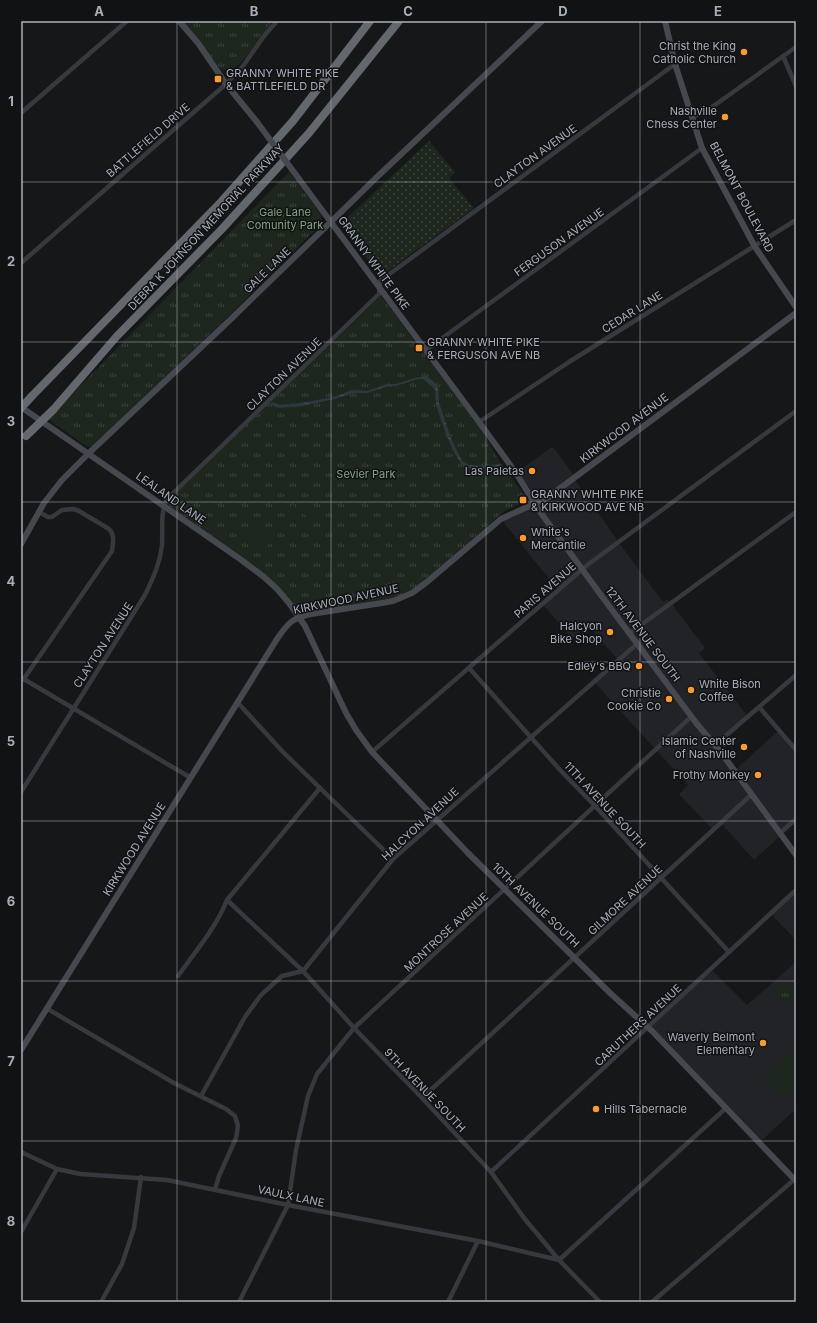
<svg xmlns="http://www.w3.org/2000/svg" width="817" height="1323" font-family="Inter,sans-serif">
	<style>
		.built { fill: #222326 }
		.grass { fill: url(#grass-dots) }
		.park { fill: url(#park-tufts) }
		.pitch { fill: #1e271e }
		.water { fill: url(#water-ripples) }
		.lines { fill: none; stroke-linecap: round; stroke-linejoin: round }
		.street { stroke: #37393e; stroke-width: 4.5 }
		.secondary { stroke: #45484e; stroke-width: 6 }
		.highway { stroke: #63686f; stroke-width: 8 }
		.secondary-bridge { stroke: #45484e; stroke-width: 6 }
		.highway-bridge { stroke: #63686f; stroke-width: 8 }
		.grid { fill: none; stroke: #a8afba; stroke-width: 1; stroke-opacity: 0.55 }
		.poi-dot { fill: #ff9c28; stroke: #111214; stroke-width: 1.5 }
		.labels { text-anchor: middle; stroke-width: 3; stroke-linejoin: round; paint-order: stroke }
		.poi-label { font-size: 11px; fill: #a8afba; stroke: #111214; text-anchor: end }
		.street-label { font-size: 11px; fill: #a8afba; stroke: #111214 }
		.park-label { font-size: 11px; fill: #80a67d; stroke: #111214 }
		.neatline { fill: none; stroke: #a8afba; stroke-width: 1.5 }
		.grid-label { font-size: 13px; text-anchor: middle; font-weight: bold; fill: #a8afba }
	</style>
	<defs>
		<pattern id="grass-dots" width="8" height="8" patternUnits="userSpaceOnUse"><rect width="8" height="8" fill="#1e271e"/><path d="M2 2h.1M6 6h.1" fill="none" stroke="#3c443d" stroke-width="1.8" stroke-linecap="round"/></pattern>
		<pattern id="park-tufts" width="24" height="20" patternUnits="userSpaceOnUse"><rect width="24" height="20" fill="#1e271e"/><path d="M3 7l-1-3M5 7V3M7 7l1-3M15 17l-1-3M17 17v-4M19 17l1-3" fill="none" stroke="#3c443d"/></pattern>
		<pattern id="water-ripples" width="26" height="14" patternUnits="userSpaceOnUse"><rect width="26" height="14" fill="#2b383e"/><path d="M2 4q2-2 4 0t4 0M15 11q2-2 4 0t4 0" fill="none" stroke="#475258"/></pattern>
	</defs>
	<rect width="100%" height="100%" fill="#161719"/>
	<g class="built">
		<polygon points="552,447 556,451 573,474 576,481 622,547 663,602 668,599 705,648 699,653 748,717 715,745 734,771 779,730 796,750 796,819 781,835 754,860 721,823 713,830 679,794 688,785 594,682 618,660 588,625 572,638 542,604 558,590 501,519 535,504 516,473"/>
		<polygon points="796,890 796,940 771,914"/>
		<polygon points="796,962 796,1109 759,1143 648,1028 711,969 747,1005"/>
	</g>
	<path class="grass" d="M429,141L455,172L449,178L474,208L381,276L347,234C345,228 344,224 347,218Z"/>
	<g class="park">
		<path d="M182,21H273C266,30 239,69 230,71C226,72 222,70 219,67Z"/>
		<polygon points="289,172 321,215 321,223 316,229 256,288 247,298 93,446 89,447 86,446 48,419"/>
		<polygon points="381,296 482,431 501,464 528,500 503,512 419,586 396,597 382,600 299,613 267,576 250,563 164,504"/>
		<polygon points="781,983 785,983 796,995 796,997 789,1004 785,1004 775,992 775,989"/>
	</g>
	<g class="pitch">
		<polygon points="303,497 315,513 308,518 295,503"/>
		<polygon points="293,505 305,520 298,526 285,510"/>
		<polygon points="258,528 270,543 260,552 248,536"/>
		<polygon points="796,1049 796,1089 784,1100 763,1078"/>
	</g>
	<path class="water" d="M426,376L433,381L438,386L439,403L451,438L462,461L469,465L485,466L501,464L503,467C492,468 477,471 466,467C454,462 440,417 436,404C435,399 436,394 435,389L423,379H418L396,386H389L367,393H354L335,399L302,406L278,408L270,404L272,402L280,405L301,403L333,397L352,390L367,391L387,384H396L415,378Z"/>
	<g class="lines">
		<g class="street">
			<polyline points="795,21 796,22"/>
			<polyline points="783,56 796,86"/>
			<polyline points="21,113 127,21"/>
			<polyline points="692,117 702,113 715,105 796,47"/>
			<polyline points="21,263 226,84 243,66 264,36 277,21"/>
			<polyline points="426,350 702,148"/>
			<polyline points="479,422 569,362 796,220"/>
			<polyline points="630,633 796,512"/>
			<polyline points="469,668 561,771 595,806 729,952"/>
			<polyline points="22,678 191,778"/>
			<path d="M23,680L112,551C113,542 115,535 109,529L79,511L73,509L62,510L52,517H48L39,512"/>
			<polyline points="238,703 283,752 393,859"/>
			<polyline points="759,707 796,750"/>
			<polyline points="715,745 796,675"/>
			<polyline points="372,752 586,566 796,411"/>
			<path d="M21,792L145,595C153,578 160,564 162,545C163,530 160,512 167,499L379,294L380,281L675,64"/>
			<polyline points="780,833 796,819"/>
			<polyline points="227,900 303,971 354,1028 422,1098 491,1172 524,1218 559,1260 600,1302"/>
			<path d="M178,976C195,952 216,928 227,900L320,788"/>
			<polyline points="46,1008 174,1083 226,1109 235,1116 238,1126 236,1138 219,1176 215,1189"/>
			<polyline points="201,1096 245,1017 261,995 282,976 303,971 393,859 638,643"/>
			<polyline points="422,1098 751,795"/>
			<polyline points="21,1152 57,1169 80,1174 167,1180 288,1205 478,1241 559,1260 726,1108"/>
			<polyline points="491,1172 796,890"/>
			<polyline points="21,1232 57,1169"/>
			<polyline points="101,1302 122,1264 134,1228 141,1177"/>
			<polyline points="239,1302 288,1205 296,1150 308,1096 317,1074 354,1028 692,716"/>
			<polyline points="448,1302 478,1241"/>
			<polyline points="652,1302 795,1179"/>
		</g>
		<g class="secondary">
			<polyline points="179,21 198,43 226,84 257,122"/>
			<polyline points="665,21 675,64 702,148 755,247 796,307"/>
			<polyline points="299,179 479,422 516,473 538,509 609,606 697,724 720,751 796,855"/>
			<polyline points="21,407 240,559 264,577 277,589 289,603 305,626 346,713 356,730 372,752 468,853 610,993 652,1031 796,1181"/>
			<polyline points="21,544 44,503 62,480 88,454 231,319 377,177 542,21"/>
			<path d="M21,1050L277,639C288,623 292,618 311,614L382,603L393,601L412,593L427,582L501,519L547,498L796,313"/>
		</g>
		<g class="highway">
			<polyline points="32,396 221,202 293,121 370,21"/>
			<polyline points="53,410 117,336 222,229 309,133 399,21"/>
		</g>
		<polyline class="secondary-bridge" points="257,122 299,179"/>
		<g class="highway-bridge">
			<polyline points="21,408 32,396"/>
			<polyline points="26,436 53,410"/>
		</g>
	</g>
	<path class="grid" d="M177,21V1302M331,21V1302M486,21V1302M640,21V1302M21,182H796M21,342H796M21,502H796M21,662H796M21,821H796M21,981H796M21,1141H796"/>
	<g class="poi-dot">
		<circle cx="744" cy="52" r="4"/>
		<rect x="214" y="75" width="8" height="8" rx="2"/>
		<circle cx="725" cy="117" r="4"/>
		<rect x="415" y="344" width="8" height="8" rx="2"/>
		<circle cx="532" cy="471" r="4"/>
		<rect x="519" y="496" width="8" height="8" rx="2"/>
		<circle cx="523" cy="538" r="4"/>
		<circle cx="610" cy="632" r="4"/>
		<circle cx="639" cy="666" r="4"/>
		<circle cx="691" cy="690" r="4"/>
		<circle cx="669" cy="699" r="4"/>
		<circle cx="744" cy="747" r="4"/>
		<circle cx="758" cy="775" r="4"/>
		<circle cx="763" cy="1043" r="4"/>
		<circle cx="596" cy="1109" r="4"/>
	</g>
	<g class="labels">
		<g class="poi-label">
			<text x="736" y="50">Christ the King<tspan x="736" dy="13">Catholic Church</tspan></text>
			<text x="226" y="77" text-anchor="start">GRANNY WHITE PIKE<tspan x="226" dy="13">&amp; BATTLEFIELD DR</tspan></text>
			<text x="717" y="115">Nashville<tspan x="717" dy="13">Chess Center</tspan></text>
			<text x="427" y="346" text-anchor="start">GRANNY WHITE PIKE<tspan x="427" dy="13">&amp; FERGUSON AVE NB</tspan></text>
			<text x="524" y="475">Las Paletas</text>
			<text x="531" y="498" text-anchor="start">GRANNY WHITE PIKE<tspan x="531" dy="13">&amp; KIRKWOOD AVE NB</tspan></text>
			<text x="531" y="536" text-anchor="start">White's<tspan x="531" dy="13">Mercantile</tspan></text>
			<text x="602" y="630">Halcyon<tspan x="602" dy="13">Bike Shop</tspan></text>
			<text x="631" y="670">Edley's BBQ</text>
			<text x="699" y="688" text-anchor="start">White Bison<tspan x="699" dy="13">Coffee</tspan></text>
			<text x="661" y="697">Christie<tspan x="661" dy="13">Cookie Co</tspan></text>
			<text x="736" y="745">Islamic Center<tspan x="736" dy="13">of Nashville</tspan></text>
			<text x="750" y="779">Frothy Monkey</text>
			<text x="755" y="1041">Waverly Belmont<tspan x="755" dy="13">Elementary</tspan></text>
			<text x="604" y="1113" text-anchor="start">Hills Tabernacle</text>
		</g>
		<g class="street-label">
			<text transform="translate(148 140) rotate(-41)" y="4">BATTLEFIELD DRIVE</text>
			<text transform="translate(535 156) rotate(-36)" y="4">CLAYTON AVENUE</text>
			<text transform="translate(742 197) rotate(62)" y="4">BELMONT BOULEVARD</text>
			<text transform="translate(206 227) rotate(-47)" y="4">DEBRA K JOHNSON MEMORIAL PARKWAY</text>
			<text transform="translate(559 242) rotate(-36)" y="4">FERGUSON AVENUE</text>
			<text transform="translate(374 263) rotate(54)" y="4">GRANNY WHITE PIKE</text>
			<text transform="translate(267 270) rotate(-44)" y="4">GALE LANE</text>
			<text transform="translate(632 312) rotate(-32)" y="4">CEDAR LANE</text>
			<text transform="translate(284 374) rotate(-44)" y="4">CLAYTON AVENUE</text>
			<text transform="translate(624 428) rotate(-37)" y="4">KIRKWOOD AVENUE</text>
			<text transform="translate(171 498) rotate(35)" y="4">LEALAND LANE</text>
			<text transform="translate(545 590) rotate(-41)" y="4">PARIS AVENUE</text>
			<text transform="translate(346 599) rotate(-12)" y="4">KIRKWOOD AVENUE</text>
			<text transform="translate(643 634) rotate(53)" y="4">12TH AVENUE SOUTH</text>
			<text transform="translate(103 645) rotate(-57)" y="4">CLAYTON AVENUE</text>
			<text transform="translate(605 805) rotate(47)" y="4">11TH AVENUE SOUTH</text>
			<text transform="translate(420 824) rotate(-43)" y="4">HALCYON AVENUE</text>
			<text transform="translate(134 849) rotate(-58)" y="4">KIRKWOOD AVENUE</text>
			<text transform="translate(625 900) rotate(-43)" y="4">GILMORE AVENUE</text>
			<text transform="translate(536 905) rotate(44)" y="4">10TH AVENUE SOUTH</text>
			<text transform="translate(446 932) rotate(-43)" y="4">MONTROSE AVENUE</text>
			<text transform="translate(638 1025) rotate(-43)" y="4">CARUTHERS AVENUE</text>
			<text transform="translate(425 1090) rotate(46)" y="4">9TH AVENUE SOUTH</text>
			<text transform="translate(291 1196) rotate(12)" y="4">VAULX LANE</text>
		</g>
		<g class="park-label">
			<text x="285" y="216">Gale Lane<tspan x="285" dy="13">Comunity Park</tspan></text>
			<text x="366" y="478">Sevier Park</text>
		</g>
	</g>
	<rect width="817" height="1323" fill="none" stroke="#111214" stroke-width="44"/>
	<rect x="22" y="22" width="773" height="1279" class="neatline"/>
	<g class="grid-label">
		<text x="99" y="16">A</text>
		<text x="254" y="16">B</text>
		<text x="408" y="16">C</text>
		<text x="563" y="16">D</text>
		<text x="718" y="16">E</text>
		<text x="11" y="106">1</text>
		<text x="11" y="266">2</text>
		<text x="11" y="426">3</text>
		<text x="11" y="586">4</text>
		<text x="11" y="746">5</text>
		<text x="11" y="906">6</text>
		<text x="11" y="1066">7</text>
		<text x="11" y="1226">8</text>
	</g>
</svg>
